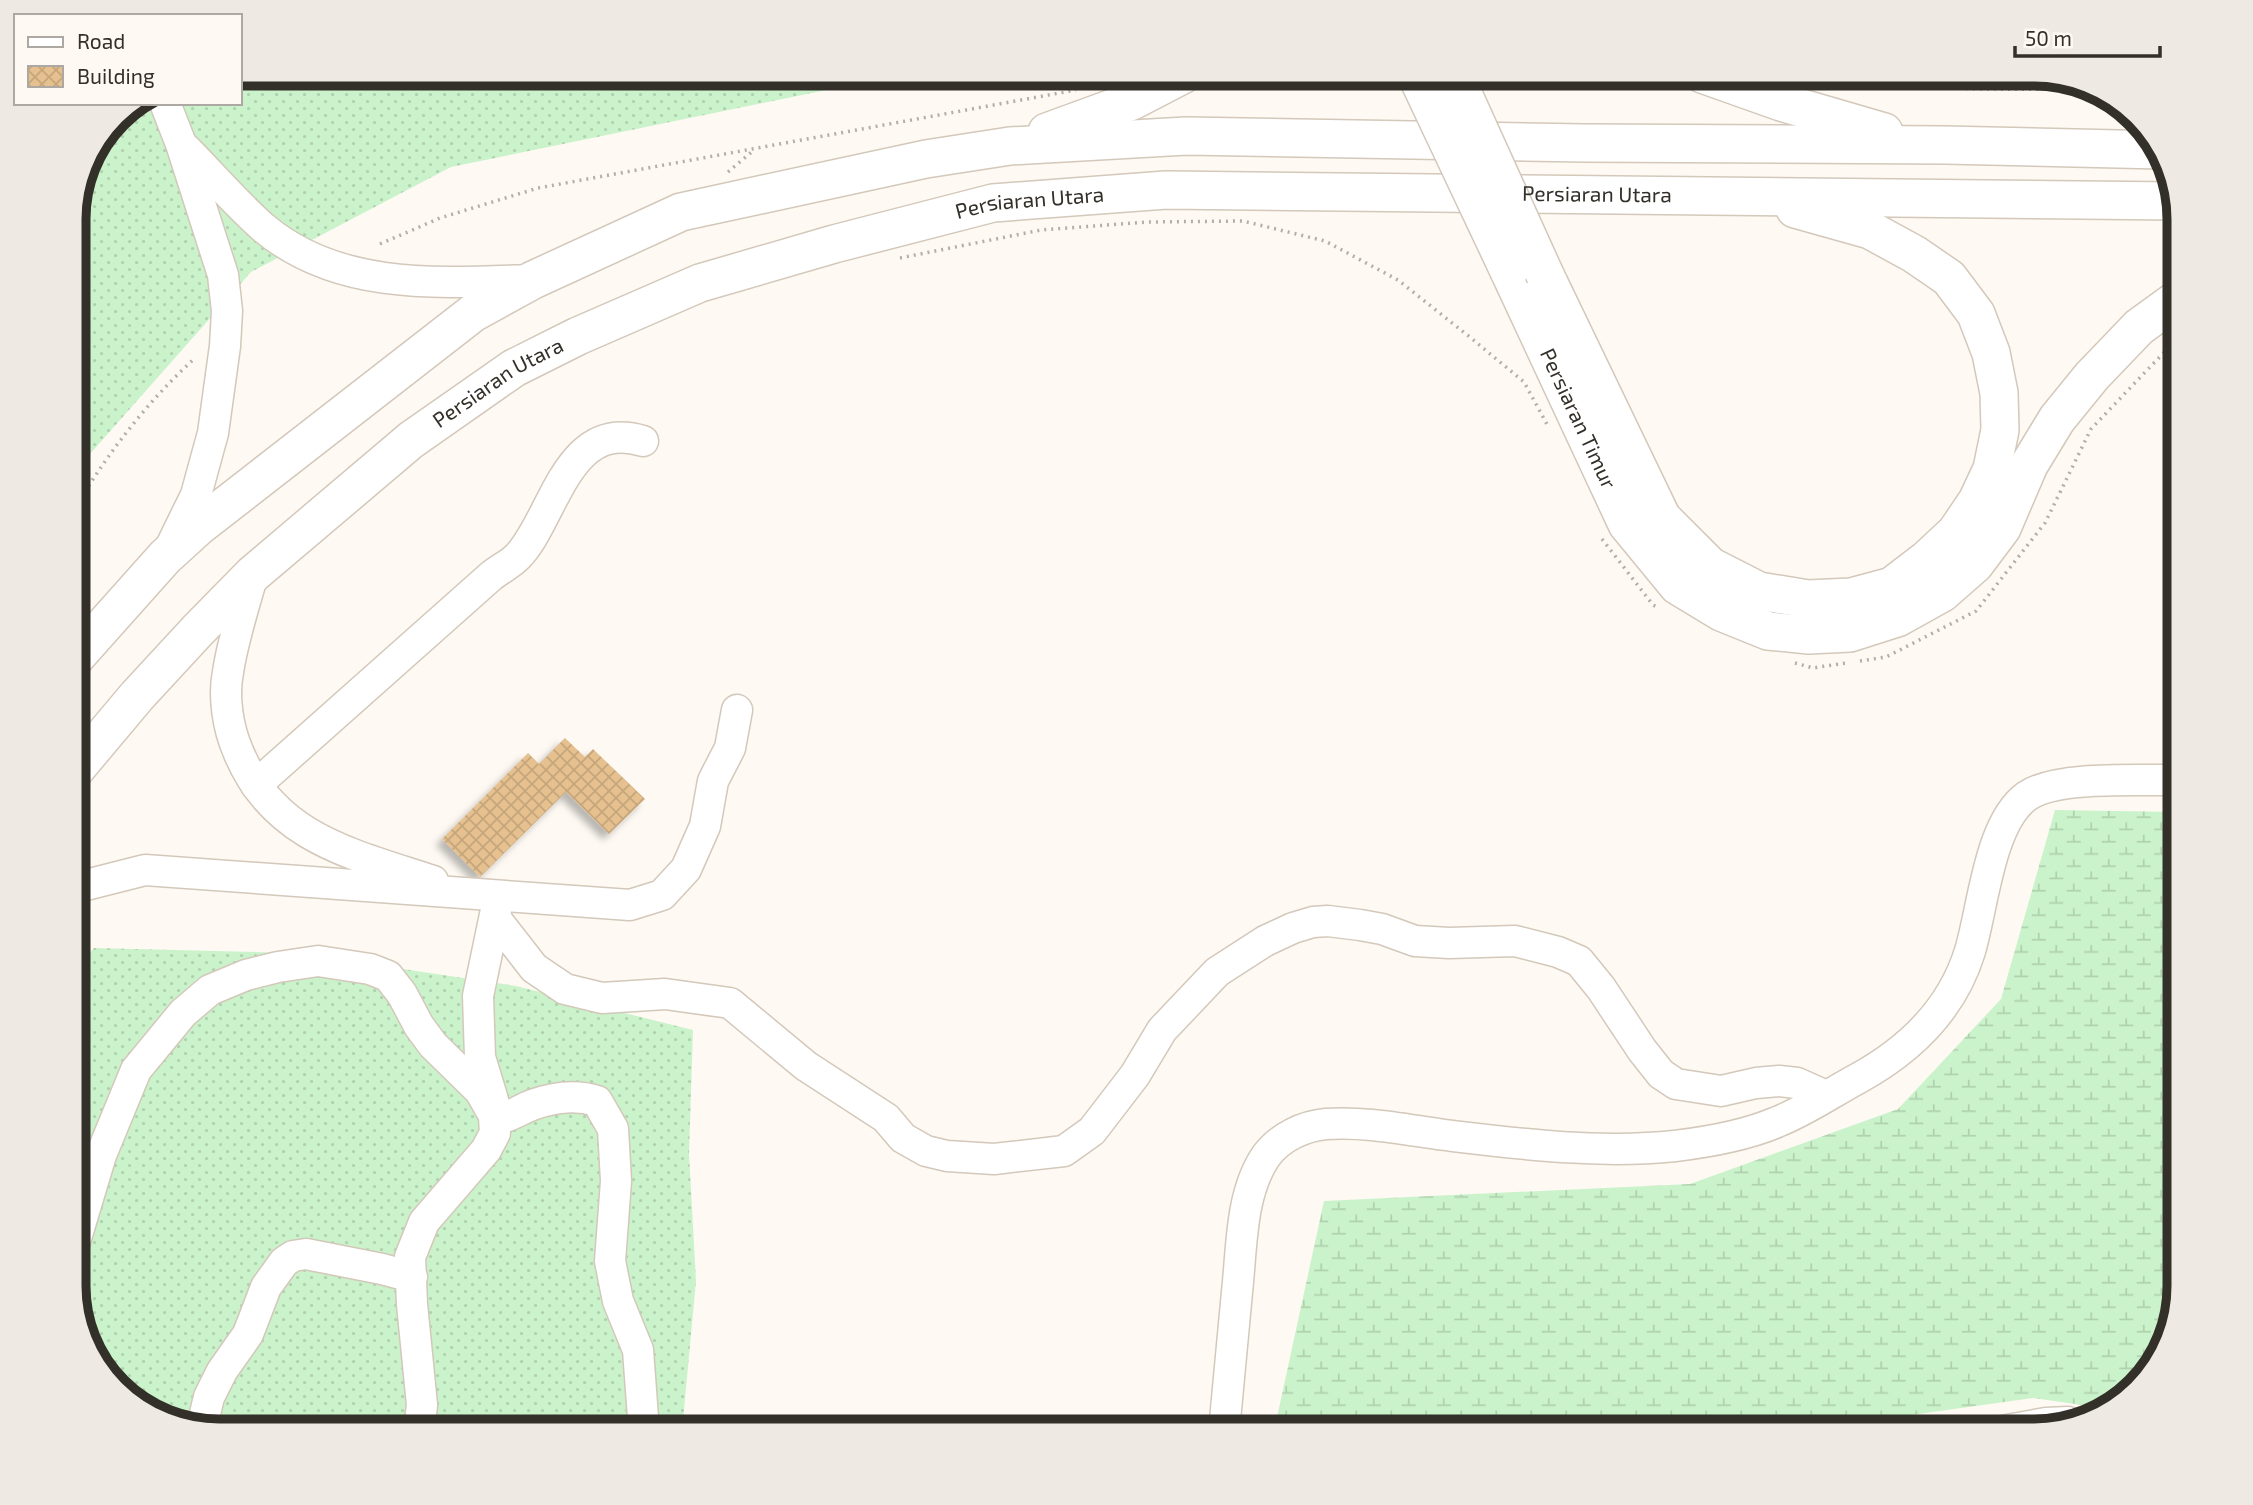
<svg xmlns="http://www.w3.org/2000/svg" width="2253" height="1505" font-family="'Exo 2',sans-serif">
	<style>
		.grass { fill: url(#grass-dots) }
		.wetland { fill: url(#wetland-marsh) }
		.building { fill: url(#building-cross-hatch); filter: url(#shadow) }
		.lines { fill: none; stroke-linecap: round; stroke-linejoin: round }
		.minor-casing { stroke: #d3c8ba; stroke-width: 33 }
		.major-casing { stroke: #d3c8ba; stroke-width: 40 }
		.path { stroke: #b3aea8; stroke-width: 3.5; stroke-dasharray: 2 5; stroke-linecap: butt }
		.minor { stroke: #fff; stroke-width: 30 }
		.major { stroke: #fff; stroke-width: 37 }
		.major-bridge-casing { stroke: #d3c8ba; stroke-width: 40; stroke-linecap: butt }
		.major-bridge { stroke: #fff; stroke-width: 37 }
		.labels { text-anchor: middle; stroke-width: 7; stroke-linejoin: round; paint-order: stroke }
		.street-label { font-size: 21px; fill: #332f29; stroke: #fef9f3 }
		.rim { fill: none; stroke: #332f29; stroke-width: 9 }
	</style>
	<defs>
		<pattern id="grass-dots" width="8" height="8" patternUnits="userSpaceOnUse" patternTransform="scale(1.75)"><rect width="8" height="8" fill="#cbf3cb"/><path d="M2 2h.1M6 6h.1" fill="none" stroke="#afd1ae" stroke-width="1.8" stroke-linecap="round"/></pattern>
		<pattern id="wetland-marsh" width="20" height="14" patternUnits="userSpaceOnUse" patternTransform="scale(1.75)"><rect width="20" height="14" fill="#cbf3cb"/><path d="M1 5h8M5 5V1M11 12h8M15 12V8" fill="none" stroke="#afd1ae"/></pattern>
		<pattern id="building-cross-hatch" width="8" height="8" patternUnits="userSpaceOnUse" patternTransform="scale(1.75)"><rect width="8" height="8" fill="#e6c18f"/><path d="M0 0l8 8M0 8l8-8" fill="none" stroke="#c6a67b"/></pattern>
		<filter id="shadow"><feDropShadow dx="-6" dy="6" stdDeviation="3.5" flood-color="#0004"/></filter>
	</defs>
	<rect width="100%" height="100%" fill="#fef9f3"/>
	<g class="grass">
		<polygon points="240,74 848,74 846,86 451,167 251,272 74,472 74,210 85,163 116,116 135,103 240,103"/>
		<polygon points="94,948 296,953 516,986 693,1030 689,1154 696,1281 682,1431 219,1431 139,1407 93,1359 74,1295 74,972"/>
	</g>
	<polygon class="wetland" points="2055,810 2179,812 2179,1286 2155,1366 2110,1409 2033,1398 1890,1418 1852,1431 1274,1431 1324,1201 1690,1184 1898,1109 2001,999"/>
	<polygon class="building" points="565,738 585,757 593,749 645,799 609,834 566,792 480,877 442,839 528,753 539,764"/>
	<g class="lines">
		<g class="minor-casing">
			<g id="minor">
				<polyline points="165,103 181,144 223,275 227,311 225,346 213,433 196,495 171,546"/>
				<path d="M186,149C212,175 237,205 265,229C340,291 441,283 532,280"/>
				<path d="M253,574C244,606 233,639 228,672C223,697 228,728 238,751C273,838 352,854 433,881"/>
				<path d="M256,785L490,577C499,569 512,564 520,554C555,514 568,418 643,441"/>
				<polyline points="74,888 145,870 630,905 662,895 686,869 705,826 713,781 730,748 737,710"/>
				<polyline points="495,918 534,968 565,989 602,998 665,994 730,1003 806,1066 886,1118 903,1138 926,1151 947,1156 994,1159 1064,1151 1092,1131 1135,1075 1162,1030 1217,972 1265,941 1293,928 1313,922 1328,921 1360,925 1382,929 1415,941 1449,943 1515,941 1558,952 1579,961 1601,988 1642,1050 1661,1074 1676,1084 1721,1091 1756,1083 1779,1081 1797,1083 1826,1096"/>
				<path d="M496,1119C509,1118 519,1110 532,1105C554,1097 575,1094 597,1101L613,1129L616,1181L610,1261L618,1301L638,1350L644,1431"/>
				<polyline points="74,1245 101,1155 136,1070 183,1013 210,990 246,975 278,967 318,961 370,969 388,976 402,994 419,1026 433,1045 480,1091 496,1119"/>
				<polyline points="202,1426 209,1397 222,1371 248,1334 266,1287 284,1262 293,1256 306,1254 382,1269 412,1277"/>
				<polyline points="419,1431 422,1405 412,1304 410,1257 424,1222 486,1150 495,1133 493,1100 480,1057 478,996 497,905"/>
				<path d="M1224,1431C1228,1385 1233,1339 1237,1292C1242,1248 1240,1194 1266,1156C1280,1137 1304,1126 1326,1124C1365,1121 1407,1130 1445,1135C1520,1144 1599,1154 1675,1146C1708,1142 1747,1135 1777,1122C1805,1111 1831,1093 1857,1079C1910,1050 1952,1010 1970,951C1983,908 1989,823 2027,796C2057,775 2143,781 2179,780"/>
				<polyline points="2002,1431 2046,1423 2068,1422"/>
			</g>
		</g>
		<g class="major-casing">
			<g id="major">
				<polyline points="1702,74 1781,102 1884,132"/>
				<polyline points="1047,132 1132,101 1184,74"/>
				<path id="s1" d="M1509,271L1627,524L1678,586L1721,612L1768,631L1809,635L1850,633L1897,618L1942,593L1975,564L2002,528L2029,465L2057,419L2092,376L2139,327L2179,298"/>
				<polyline points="1545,275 1662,518 1710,566 1759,591 1808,599 1851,597 1892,586 1926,560 1956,532 1977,501 1992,469 2000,430 1999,393 1991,353 1976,314 1949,278 1914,254 1870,230 1795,209"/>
				<polyline points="74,659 165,557 198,527 473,313 533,280 681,212 926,159 1010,146 1186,136 1584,143 1945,145 2161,150"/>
				<path id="s2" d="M74,771L137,696L198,630L253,574L411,440L514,368L578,336L700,283L834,244L993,203L1166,190L2175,201"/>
			</g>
		</g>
		<g class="path">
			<path d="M1834,74C1916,92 2000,89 2084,89"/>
			<polyline points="728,172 754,150"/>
			<polyline points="380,244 440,218 538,188 1076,90"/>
			<polyline points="900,258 1041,230 1147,222 1243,221 1325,241 1398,280 1471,338 1524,382 1549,428"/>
			<path d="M74,510C106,455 147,402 194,359"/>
			<polyline points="1602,539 1653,605 1659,608"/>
			<polyline points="1860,661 1886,657 1976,611 2045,523 2091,429 2173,343 2179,339"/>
			<polyline points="1795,663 1813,668 1846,663"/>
		</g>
		<use href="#minor" class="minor"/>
		<use href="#major" class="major"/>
		<g class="major-bridge-casing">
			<g id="major-bridge">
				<polyline points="1416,74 1509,271"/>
				<polyline points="1454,74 1545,275"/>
			</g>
		</g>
		<use href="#major-bridge" class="major-bridge"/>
	</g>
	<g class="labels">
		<g class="street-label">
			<text dy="7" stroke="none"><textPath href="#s2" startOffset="1712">Persiaran Utara</textPath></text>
			<text dy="7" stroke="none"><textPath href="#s2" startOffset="1144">Persiaran Utara</textPath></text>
			<text dy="7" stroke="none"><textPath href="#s2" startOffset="578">Persiaran Utara</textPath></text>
			<text dy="7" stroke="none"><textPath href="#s1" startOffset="163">Persiaran Timur</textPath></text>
		</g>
	</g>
	<path d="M0 0H2253V1505H0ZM219 86H2034A133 133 0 0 1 2167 219V1286A133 133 0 0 1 2034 1419H219A133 133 0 0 1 86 1286V219A133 133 0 0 1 219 86Z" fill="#eee9e3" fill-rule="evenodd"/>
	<path class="rim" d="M219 86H2034A133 133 0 0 1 2167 219V1286A133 133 0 0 1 2034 1419H219A133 133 0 0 1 86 1286V219A133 133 0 0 1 219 86Z"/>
	<rect x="14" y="14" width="228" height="91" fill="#fef9f3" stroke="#ada8a2" stroke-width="2"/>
	<rect x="28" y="37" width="35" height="10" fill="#ffffff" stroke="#ada8a2" stroke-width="2"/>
	<text x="77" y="49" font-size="21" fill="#332f29">Road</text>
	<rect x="28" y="66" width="35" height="21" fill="url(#building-cross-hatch)" stroke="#ada8a2" stroke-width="2"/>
	<text x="77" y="84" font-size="21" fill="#332f29">Building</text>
	<path d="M2015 46v10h145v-10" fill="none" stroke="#332f29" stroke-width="3.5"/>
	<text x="2025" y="46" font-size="21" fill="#332f29" stroke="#fef9f3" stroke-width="5" paint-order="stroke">50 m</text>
</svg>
